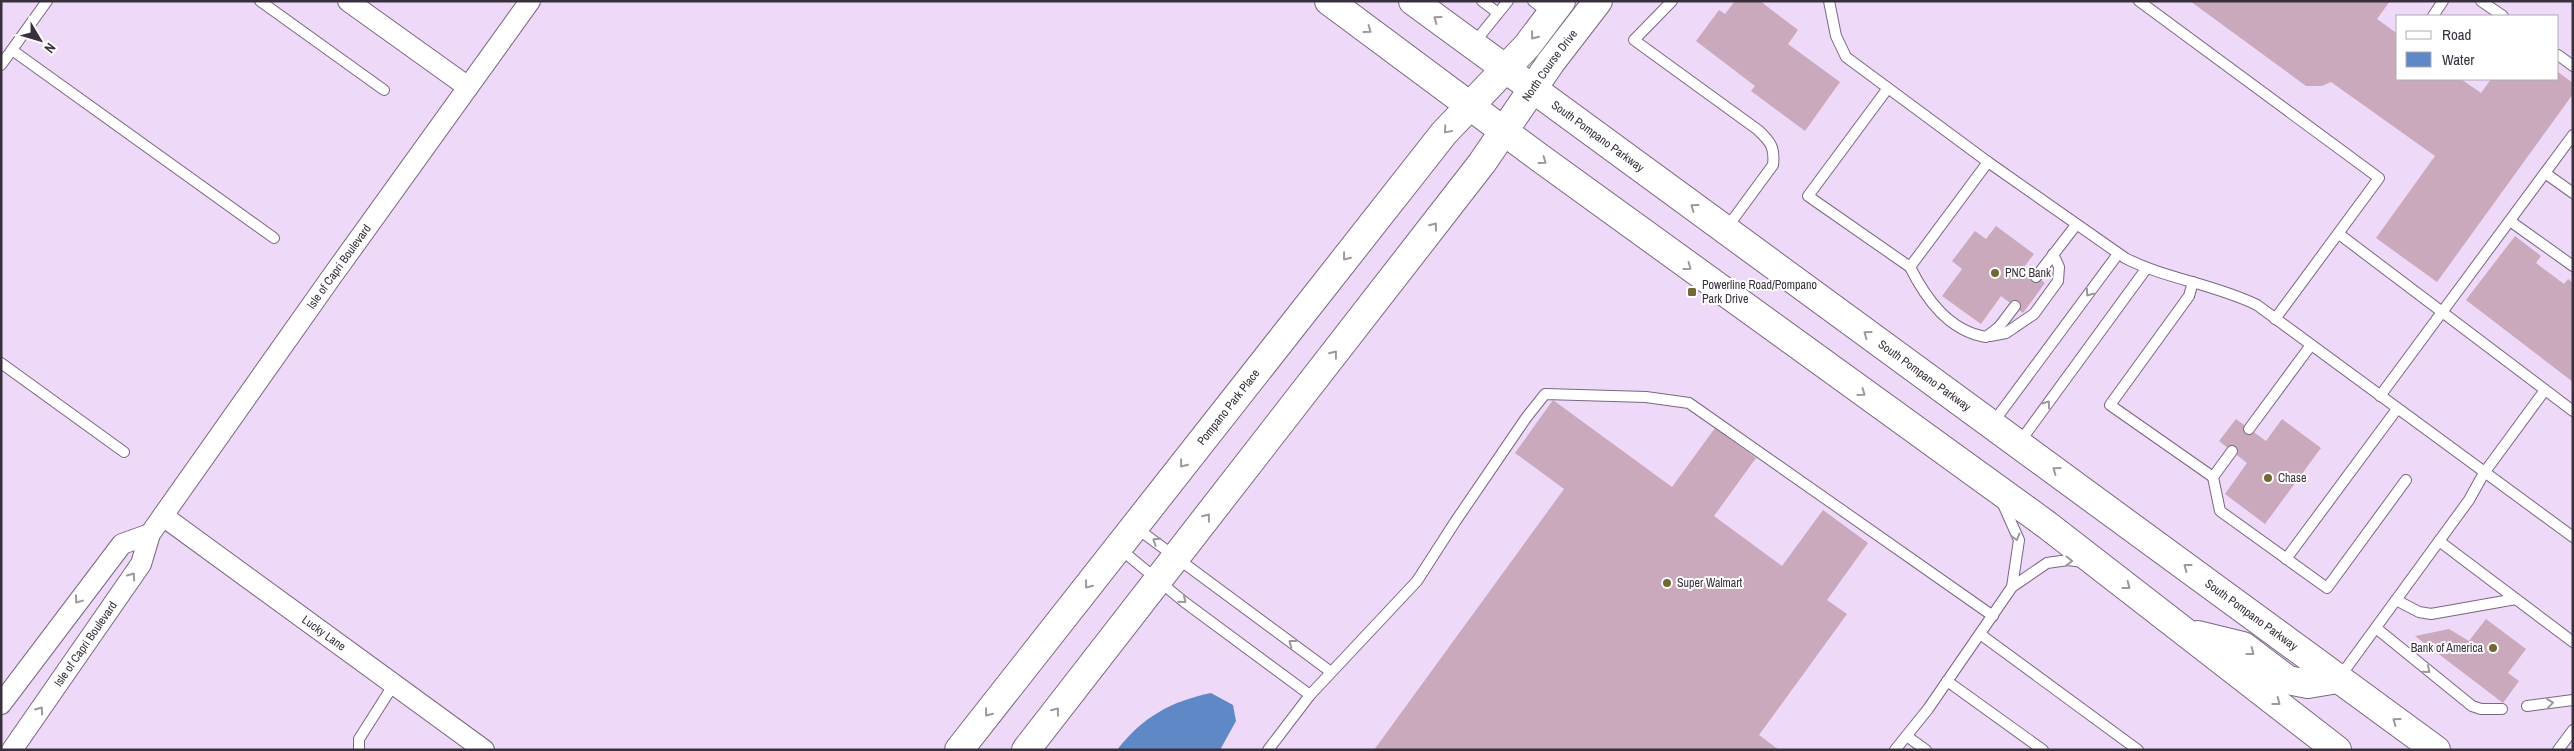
<svg xmlns="http://www.w3.org/2000/svg" width="2574" height="751" font-family="'Archivo Narrow',sans-serif">
	<style>
		.water { fill: #5f89c6 }
		.building { fill: #cba9bc }
		.lines { fill: none; stroke-linecap: round; stroke-linejoin: round }
		.lane-casing { stroke: #7a6783; stroke-width: 12 }
		.street-casing { stroke: #7a6783; stroke-width: 22 }
		.secondary-casing { stroke: #7a6783; stroke-width: 30 }
		.lane { stroke: #fff; stroke-width: 10 }
		.street { stroke: #fff; stroke-width: 20 }
		.secondary { stroke: #fff; stroke-width: 28 }
		.oneway { stroke: #9c989e }
		.poi-dot { fill: #726835; stroke: #fff; stroke-width: 2 }
		.labels { text-anchor: middle; stroke-width: 4; stroke-linejoin: round; paint-order: stroke }
		.street-label { font-size: 12px; fill: #38303c; stroke: #fff }
		.poi-label { font-size: 12px; fill: #38303c; stroke: #fff; text-anchor: start }
	</style>
	<rect width="100%" height="100%" fill="#eed9f8"/>
	<path class="water" d="M1211,693L1233,705L1236,721L1220,750H1117C1142,717 1172,701 1211,693Z"/>
	<g class="building">
		<polygon points="1735,1 1760,1 1798,30 1788,44 1840,82 1805,131 1751,91 1755,86 1696,41 1719,10 1725,14"/>
		<polygon points="2190,1 2390,1 2377,19 2398,34 2398,79 2461,79 2481,93 2491,79 2558,79 2558,72 2573,83 2573,94 2437,282 2376,238 2435,156 2331,82 2322,86 2306,86"/>
		<polygon points="1996,226 2034,254 2024,267 2045,283 2023,313 2001,296 1981,324 1942,296 1962,269 1952,261 1975,231 1986,239"/>
		<polygon points="2515,236 2541,256 2536,263 2564,284 2568,279 2573,283 2573,382 2466,300"/>
		<polygon points="1553,400 1672,487 1715,428 1756,458 1714,516 1782,566 1823,510 1868,543 1827,600 1847,614 1759,735 1779,750 1374,750 1564,489 1515,453"/>
		<polygon points="2236,419 2266,441 2282,419 2321,448 2265,524 2225,494 2247,463 2219,441"/>
		<polygon points="2486,619 2526,649 2508,673 2519,681 2503,703 2415,636 2449,629 2469,641"/>
	</g>
	<g class="lines">
		<g class="lane-casing">
			<g id="lane">
				<polyline points="260,1 384,90"/>
				<polyline points="1482,1 1498,13"/>
				<polyline points="1533,1 1550,14"/>
				<path d="M1672,1L1634,40L1758,130C1771,142 1775,148 1773,165L1726,229"/>
				<path d="M1829,1L1836,36L1846,57L1988,162L2125,258C2166,279 2214,284 2257,305L2573,537"/>
				<polyline points="2139,1 2379,178 2275,319"/>
				<polyline points="2481,1 2503,16"/>
				<polyline points="2433,16 2443,1"/>
				<polyline points="1474,43 1508,1"/>
				<polyline points="12,50 274,238"/>
				<polyline points="2558,55 2573,66"/>
				<polyline points="1,65 47,1"/>
				<polyline points="1888,88 1808,196 1910,267 1988,162"/>
				<polyline points="2545,173 2573,193"/>
				<polyline points="2510,221 2573,266"/>
				<polyline points="2339,234 2573,411"/>
				<path d="M1910,267C1926,299 1949,331 1986,337L1999,327L2015,306"/>
				<polyline points="2036,277 2076,225"/>
				<polyline points="2193,282 2189,296 2110,405 2213,477 2232,451"/>
				<polyline points="1990,336 2006,333 2034,314 2058,281 2059,267 2053,254"/>
				<polyline points="1,363 124,452"/>
				<polyline points="2380,396 2573,135"/>
				<polyline points="1992,424 2118,254"/>
				<polyline points="2249,429 2311,345"/>
				<polyline points="2019,443 2146,269"/>
				<polyline points="2213,477 2220,511 2327,588 2406,480"/>
				<polyline points="2002,502 2019,540 2012,587"/>
				<polyline points="1135,527 1331,672"/>
				<polyline points="2439,541 2573,642"/>
				<polyline points="1119,548 1183,601 1310,695"/>
				<polyline points="2286,559 2397,409"/>
				<polyline points="2396,600 2419,612 2431,614 2516,599"/>
				<polyline points="2376,628 2472,706 2481,709 2502,709"/>
				<polyline points="1980,634 2138,750"/>
				<polyline points="2339,678 2469,500 2484,473 2545,390"/>
				<polyline points="1947,681 2043,750"/>
				<polyline points="2527,706 2573,700"/>
				<polyline points="1908,737 1926,750"/>
				<polyline points="359,750 359,739 394,684"/>
				<polyline points="1268,750 1310,695 1417,581 1455,522 1526,418 1545,394 1646,397 1689,403 1993,616"/>
				<polyline points="1895,750 1928,709 2012,587 2047,563 2068,560 2083,562"/>
				<polyline points="2558,750 2573,730"/>
			</g>
		</g>
		<g class="street-casing">
			<g id="street">
				<polyline points="348,1 468,87"/>
				<path id="s1" d="M163,516L484,750"/>
				<polyline points="1,704 122,544 150,534"/>
				<path id="s2" d="M12,750L141,564L150,534L330,279L530,1"/>
			</g>
		</g>
		<g class="secondary-casing">
			<g id="secondary">
				<polyline points="1329,1 1540,158 2047,525 2337,750"/>
				<path id="s3" d="M1413,1L2436,750"/>
				<polyline points="2198,635 2243,646 2288,680 2308,684 2338,679"/>
				<path id="s4" d="M959,750L1444,133L1527,46L1561,1"/>
				<path id="s5" d="M1026,750L1482,163L1551,62L1598,1"/>
			</g>
		</g>
		<use href="#lane" class="lane"/>
		<use href="#street" class="street"/>
		<use href="#secondary" class="secondary"/>
	</g>
	<defs><path id="oneway-chevron" d="M-2-3.5L2.5 0L-2 3.5" fill="none" stroke-width="1.6" stroke-linecap="round" stroke-linejoin="round" transform="scale(1.25)"/></defs>
	<g class="oneway">
		<use href="#oneway-chevron" transform="translate(1437 19) rotate(-144)"/>
		<use href="#oneway-chevron" transform="translate(1368 30) rotate(36)"/>
		<use href="#oneway-chevron" transform="translate(1534 36) rotate(128)"/>
		<use href="#oneway-chevron" transform="translate(1447 130) rotate(131)"/>
		<use href="#oneway-chevron" transform="translate(1543 161) rotate(36)"/>
		<use href="#oneway-chevron" transform="translate(1694 207) rotate(-144)"/>
		<use href="#oneway-chevron" transform="translate(1434 226) rotate(-52)"/>
		<use href="#oneway-chevron" transform="translate(1346 257) rotate(128)"/>
		<use href="#oneway-chevron" transform="translate(1688 267) rotate(36)"/>
		<use href="#oneway-chevron" transform="translate(2089 293) rotate(126)"/>
		<use href="#oneway-chevron" transform="translate(1867 334) rotate(-144)"/>
		<use href="#oneway-chevron" transform="translate(1334 354) rotate(-52)"/>
		<use href="#oneway-chevron" transform="translate(1862 393) rotate(36)"/>
		<use href="#oneway-chevron" transform="translate(2047 404) rotate(-54)"/>
		<use href="#oneway-chevron" transform="translate(1183 464) rotate(128)"/>
		<use href="#oneway-chevron" transform="translate(2056 470) rotate(-144)"/>
		<use href="#oneway-chevron" transform="translate(1207 517) rotate(-52)"/>
		<use href="#oneway-chevron" transform="translate(2016 537) rotate(75)"/>
		<use href="#oneway-chevron" transform="translate(1156 541) rotate(-145)"/>
		<use href="#oneway-chevron" transform="translate(2069 561) rotate(1)"/>
		<use href="#oneway-chevron" transform="translate(2187 567) rotate(-143)"/>
		<use href="#oneway-chevron" transform="translate(132 576) rotate(-55)"/>
		<use href="#oneway-chevron" transform="translate(1088 585) rotate(128)"/>
		<use href="#oneway-chevron" transform="translate(2127 586) rotate(37)"/>
		<use href="#oneway-chevron" transform="translate(78 600) rotate(127)"/>
		<use href="#oneway-chevron" transform="translate(1183 600) rotate(40)"/>
		<use href="#oneway-chevron" transform="translate(1292 643) rotate(-143)"/>
		<use href="#oneway-chevron" transform="translate(2251 652) rotate(37)"/>
		<use href="#oneway-chevron" transform="translate(2427 670) rotate(39)"/>
		<use href="#oneway-chevron" transform="translate(2277 702) rotate(38)"/>
		<use href="#oneway-chevron" transform="translate(2550 703) rotate(-7)"/>
		<use href="#oneway-chevron" transform="translate(40 710) rotate(-55)"/>
		<use href="#oneway-chevron" transform="translate(1056 711) rotate(-52)"/>
		<use href="#oneway-chevron" transform="translate(988 713) rotate(128)"/>
		<use href="#oneway-chevron" transform="translate(2396 721) rotate(-144)"/>
	</g>
	<g class="poi-dot">
		<circle cx="1995" cy="273" r="5"/>
		<rect x="1687" y="287" width="10" height="10" rx="2.5"/>
		<circle cx="2268" cy="478" r="5"/>
		<circle cx="1667" cy="583" r="5"/>
		<circle cx="2493" cy="648" r="5"/>
	</g>
	<g class="labels">
		<g class="street-label">
			<text dy="4" stroke="none"><textPath href="#s5" startOffset="862">North Course Drive</textPath></text>
			<text dy="4" stroke="none"><textPath href="#s3" startOffset="229">South Pompano Parkway</textPath></text>
			<text dy="4" stroke="none"><textPath href="#s2" startOffset="585">Isle of Capri Boulevard</textPath></text>
			<text dy="4" stroke="none"><textPath href="#s3" startOffset="634">South Pompano Parkway</textPath></text>
			<text dy="4" stroke="none"><textPath href="#s4" startOffset="436">Pompano Park Place</textPath></text>
			<text dy="4" stroke="none"><textPath href="#s3" startOffset="1039">South Pompano Parkway</textPath></text>
			<text dy="4" stroke="none"><textPath href="#s1" startOffset="199">Lucky Lane</textPath></text>
			<text dy="4" stroke="none"><textPath href="#s2" startOffset="129">Isle of Capri Boulevard</textPath></text>
		</g>
		<g class="poi-label">
			<text x="2005" y="277">PNC Bank</text>
			<text x="1702" y="289">Powerline Road/Pompano<tspan x="1702" dy="14">Park Drive</tspan></text>
			<text x="2278" y="482">Chase</text>
			<text x="1677" y="587">Super Walmart</text>
			<text x="2483" y="652" text-anchor="end">Bank of America</text>
		</g>
	</g>
	<rect width="2574" height="751" fill="none" stroke="#38303c" stroke-width="5"/>
	<rect x="2396" y="15" width="162" height="65" fill="#ffffff" stroke="#afacb1"/>
	<rect x="2406" y="31" width="25" height="8" fill="#ffffff" stroke="#afacb1"/>
	<text x="2442" y="40" font-size="15" fill="#38303c">Road</text>
	<rect x="2406" y="52" width="25" height="15" fill="#5f89c6" stroke="#afacb1"/>
	<text x="2442" y="65" font-size="15" fill="#38303c">Water</text>
	<g transform="translate(40 40) rotate(128)" stroke="#ffffff" stroke-width="4" paint-order="stroke">
	<path d="M0-4L9 19L0 12L-9 19Z" fill="#38303c"/>
	<text y="-8" font-size="14" font-weight="bold" text-anchor="middle" fill="#38303c">N</text>
	</g>
</svg>
